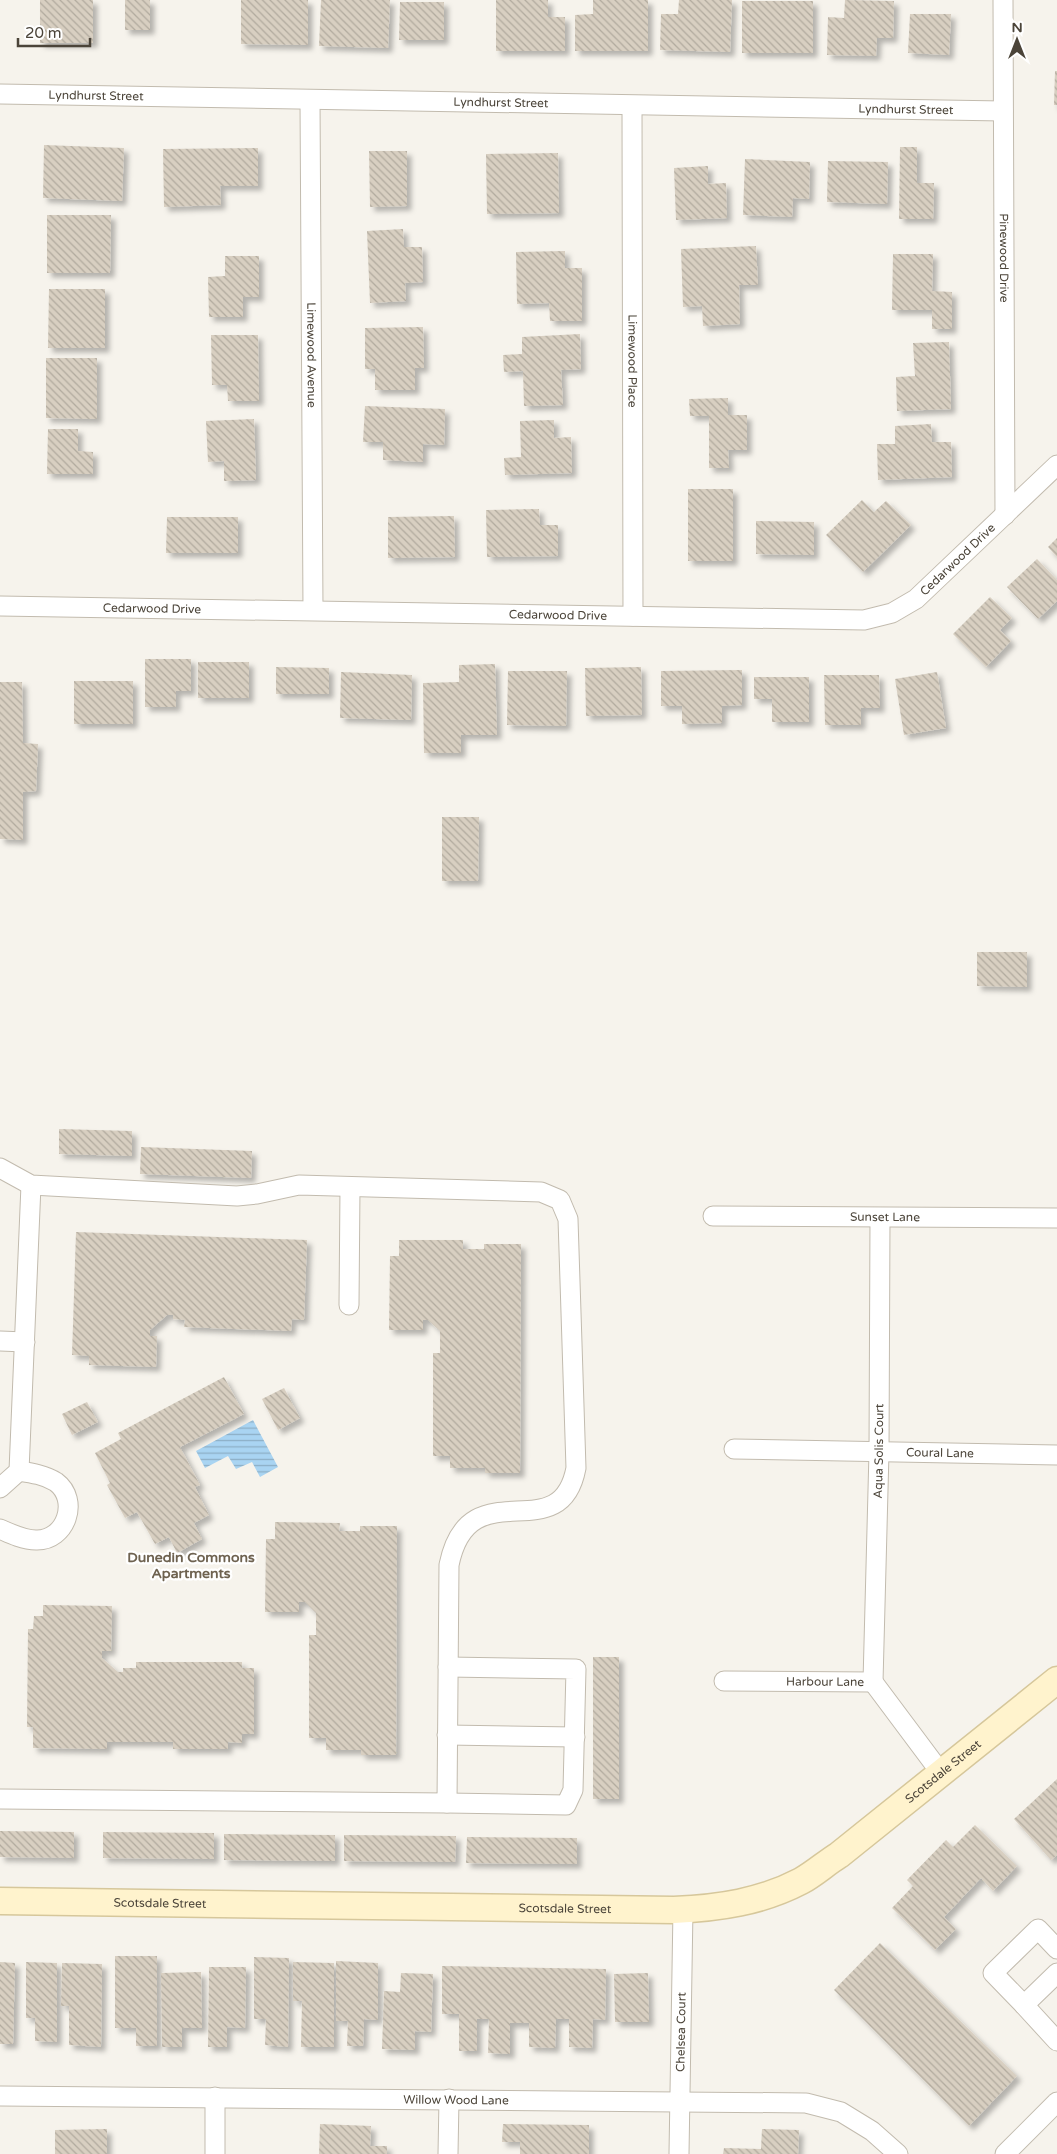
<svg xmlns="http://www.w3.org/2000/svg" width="1057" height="2154" font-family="'Varela Round',sans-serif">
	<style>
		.water { fill: url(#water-rules) }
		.building { fill: url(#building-back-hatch); filter: url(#shadow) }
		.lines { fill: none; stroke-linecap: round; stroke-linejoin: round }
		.street-casing { stroke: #c2bbae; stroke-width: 21 }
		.secondary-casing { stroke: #d6c79b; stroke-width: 29 }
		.street { stroke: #fff; stroke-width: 19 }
		.secondary { stroke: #fff3cd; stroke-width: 26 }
		.labels { text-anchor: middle; stroke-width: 4.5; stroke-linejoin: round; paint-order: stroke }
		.street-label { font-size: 12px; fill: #4b4439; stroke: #fff }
		.neighbourhood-label { font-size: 14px; font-weight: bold; fill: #6e6250; stroke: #fff }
	</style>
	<defs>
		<pattern id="water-rules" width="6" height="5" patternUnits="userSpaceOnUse" patternTransform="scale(1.25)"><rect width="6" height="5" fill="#a9d4f2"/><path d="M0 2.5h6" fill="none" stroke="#8caec5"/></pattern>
		<pattern id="building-back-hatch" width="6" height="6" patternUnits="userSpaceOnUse" patternTransform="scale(1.25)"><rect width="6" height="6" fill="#d8cfc1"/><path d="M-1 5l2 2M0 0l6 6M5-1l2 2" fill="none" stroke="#b1aa9e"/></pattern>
		<filter id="shadow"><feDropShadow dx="4.5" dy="4.5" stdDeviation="2.5" flood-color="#0004"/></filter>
	</defs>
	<rect width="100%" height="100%" fill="#f6f3ec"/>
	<polygon class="water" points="253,1420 278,1467 260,1477 252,1462 236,1469 228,1456 205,1468 196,1451"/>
	<g class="building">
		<rect x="40" y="0" width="53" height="43"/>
		<rect x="125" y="0" width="25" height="30"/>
		<polygon points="241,0 308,0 308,45 241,44"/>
		<polygon points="321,0 390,0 388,48 319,46"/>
		<polygon points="496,0 548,0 548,17 565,17 565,51 496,51"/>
		<polygon points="593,0 648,0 648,51 575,51 575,15 593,14"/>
		<polygon points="679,0 732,0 730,52 660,50 661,14 678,14"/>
		<polygon points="845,0 894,1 893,38 877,38 876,56 827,55 828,17 844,18"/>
		<rect x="742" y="1" width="71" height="52"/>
		<polygon points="400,2 444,2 444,40 399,40"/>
		<polygon points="910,14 951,14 949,55 908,53"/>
		<polygon points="1055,71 1057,71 1057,105 1054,105"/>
		<polygon points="44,145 124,148 122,201 43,198"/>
		<polygon points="900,147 917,147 917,183 934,183 933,219 899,219"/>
		<polygon points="258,148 258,186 220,186 221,205 164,207 163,149"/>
		<polygon points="369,151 407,151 407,206 370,207"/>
		<polygon points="558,153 559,213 487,214 486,154"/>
		<polygon points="745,159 810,162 809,199 793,198 792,217 743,215"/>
		<polygon points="828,161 888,162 887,204 827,202"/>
		<polygon points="708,166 708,184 726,183 727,218 676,220 674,168"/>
		<polygon points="47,215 111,215 110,273 47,273"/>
		<polygon points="403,229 404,247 422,247 423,282 405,283 406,301 370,303 367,231"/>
		<polygon points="756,246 758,285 739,285 740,324 703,326 702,306 683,307 681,249"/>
		<polygon points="565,251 565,268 582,268 582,321 550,321 549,303 517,304 516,252"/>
		<polygon points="893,254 933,254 932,291 952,292 952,329 932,329 932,310 892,310"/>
		<polygon points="225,256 259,256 259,297 243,297 243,317 209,317 208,277 225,276"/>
		<polygon points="49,289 105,289 105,348 48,348"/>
		<polygon points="423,327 424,368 415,368 415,390 375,390 375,369 365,369 365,328"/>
		<polygon points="580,334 581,369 561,370 563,405 524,406 523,371 504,372 503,355 522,354 522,337"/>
		<polygon points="211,335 258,335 259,401 228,401 227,385 212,385"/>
		<polygon points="949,342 951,409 897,411 896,377 915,376 913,343"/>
		<polygon points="46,358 97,358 97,419 46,418"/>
		<polygon points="728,398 728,415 747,415 747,450 728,450 729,468 709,468 709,416 690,416 689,399"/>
		<polygon points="365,406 445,409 444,445 423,444 423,462 383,460 383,442 363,442"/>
		<polygon points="254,419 256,480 224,481 224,461 208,462 206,421"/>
		<polygon points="554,420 554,438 571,437 572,473 505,475 504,458 521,457 520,421"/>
		<polygon points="931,424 932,442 951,442 952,477 878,480 877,444 895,444 895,426"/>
		<polygon points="48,429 78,429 78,451 93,452 93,474 47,474"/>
		<rect x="688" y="489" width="45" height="72"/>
		<polygon points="862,500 874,512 886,501 911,525 863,572 826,535"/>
		<polygon points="539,509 540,525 558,525 558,556 487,557 486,510"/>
		<polygon points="454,516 455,557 388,558 388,517"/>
		<polygon points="167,517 238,517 238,553 166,553"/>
		<polygon points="756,521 814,522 814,555 756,554"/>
		<polygon points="1057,538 1057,557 1048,547"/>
		<polygon points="1037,559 1057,580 1057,601 1038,619 1007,587"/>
		<polygon points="990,597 1012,618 1000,630 1011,641 986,667 953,634"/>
		<polygon points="145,659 191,659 191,691 176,691 176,707 145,707"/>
		<rect x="198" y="662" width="51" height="36"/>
		<polygon points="495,664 497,735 461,735 461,753 424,753 423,683 459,682 459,665"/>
		<polygon points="276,667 329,668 329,694 276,694"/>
		<polygon points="641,667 642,715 586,716 585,668"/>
		<polygon points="742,670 742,705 722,706 722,723 682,724 682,706 661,706 661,671"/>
		<polygon points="508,671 567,671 566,726 507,725"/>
		<polygon points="341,672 412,675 411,720 340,718"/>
		<polygon points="937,672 946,728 904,735 895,679"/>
		<polygon points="824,675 879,675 880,708 861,708 861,725 825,725"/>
		<polygon points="754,677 809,677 809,722 772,722 772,699 754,699"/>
		<rect x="74" y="681" width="59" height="43"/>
		<polygon points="0,682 22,682 23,743 38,744 36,791 23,792 23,840 0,839"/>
		<polygon points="442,817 479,817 478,881 442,881"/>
		<polygon points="977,952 1027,952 1027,987 977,986"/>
		<polygon points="59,1129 132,1131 132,1156 59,1154"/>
		<polygon points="141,1147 252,1151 251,1178 140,1174"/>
		<polygon points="76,1232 307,1240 304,1320 292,1319 291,1331 184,1327 185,1320 173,1319 173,1315 167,1315 150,1330 150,1336 157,1336 156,1367 89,1365 89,1356 72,1355"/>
		<polygon points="399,1240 463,1240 463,1249 484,1249 484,1244 521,1244 520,1473 485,1473 485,1468 450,1468 450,1456 433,1456 433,1353 440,1353 440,1331 428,1320 423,1320 423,1330 389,1330 390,1256 399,1256"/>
		<polygon points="224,1377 244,1414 180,1447 200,1485 195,1487 209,1515 194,1523 202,1539 177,1553 169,1537 155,1544 137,1512 125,1518 107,1485 110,1483 95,1453 121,1439 118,1433"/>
		<polygon points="284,1388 300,1418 278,1430 262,1399"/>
		<polygon points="87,1402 98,1422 72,1435 62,1414"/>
		<polygon points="275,1522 340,1523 339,1531 360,1531 360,1526 397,1526 396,1755 361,1755 361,1750 326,1750 326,1738 309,1738 309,1635 316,1635 316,1613 305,1602 299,1602 299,1612 265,1612 266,1539 275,1539"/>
		<polygon points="43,1605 112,1606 111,1651 102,1651 102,1658 118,1672 123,1672 123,1668 136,1668 136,1662 242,1662 242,1668 254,1668 254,1734 242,1734 242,1743 228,1742 228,1749 173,1749 173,1742 107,1742 107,1749 33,1748 33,1727 27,1727 28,1629 33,1629 34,1616 43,1616"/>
		<rect x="593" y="1657" width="26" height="142"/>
		<polygon points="1057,1779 1057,1855 1051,1860 1014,1819"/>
		<polygon points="975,1825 1017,1866 993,1891 981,1878 944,1917 956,1929 935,1950 892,1908 913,1886 907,1880 946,1840 953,1847"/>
		<polygon points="0,1831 74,1832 74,1858 0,1857"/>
		<polygon points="103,1832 214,1833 214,1859 103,1858"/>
		<polygon points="224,1834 335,1835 335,1861 224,1860"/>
		<polygon points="344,1835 456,1836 455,1862 344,1861"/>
		<polygon points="467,1837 577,1838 577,1864 466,1863"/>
		<polygon points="880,1943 1017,2076 969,2126 834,1990"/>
		<polygon points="115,1956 157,1956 157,2046 136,2046 136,2028 115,2028"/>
		<polygon points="254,1957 289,1958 288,2047 265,2045 266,2019 254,2019"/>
		<polygon points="336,1961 378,1963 378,2020 364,2019 363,2046 347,2046 348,2021 336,2021"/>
		<polygon points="0,1962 15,1963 13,2044 0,2044"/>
		<polygon points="26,1962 57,1963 57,2042 35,2041 35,2018 26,2018"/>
		<polygon points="293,1962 334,1963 334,2047 301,2047 302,2001 293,2001"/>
		<polygon points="62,1963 102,1964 101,2047 69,2045 69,2006 61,2006"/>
		<polygon points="442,1966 606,1969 605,2020 593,2019 592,2048 569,2047 569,2019 556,2019 555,2048 529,2047 529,2023 510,2023 510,2054 488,2053 489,2019 477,2019 477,2051 459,2051 459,2014 442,2014"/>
		<polygon points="209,1967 246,1967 245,2028 227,2027 227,2047 208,2047"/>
		<polygon points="201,1972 202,2028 182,2028 182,2047 162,2047 161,1973"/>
		<polygon points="401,1973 433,1974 431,2032 415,2031 415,2050 382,2049 384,1991 400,1992"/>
		<polygon points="648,1973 649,2022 615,2022 614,1974"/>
		<polygon points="320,2124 371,2126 370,2146 387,2146 387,2154 319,2154"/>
		<polygon points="503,2124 589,2125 589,2154 520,2154 520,2142 502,2142"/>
		<polygon points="107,2129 107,2154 55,2154 55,2130"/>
		<polygon points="762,2129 799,2130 798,2154 723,2154 724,2148 761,2149"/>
	</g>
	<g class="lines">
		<g class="street-casing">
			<g id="street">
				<path id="s1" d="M1003,0L1005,515"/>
				<path id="s2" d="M0,94L1003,111"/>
				<path id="s3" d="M310,100L313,610"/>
				<path id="s4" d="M632,106L633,616"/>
				<path id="s5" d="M0,606L864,620L892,613L916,599L1057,465"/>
				<path d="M0,1168L31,1185L237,1196L257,1194L299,1185L541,1192L560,1200L568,1219L576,1468C560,1553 469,1466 449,1565L447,1803L0,1799"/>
				<path id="s6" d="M713,1216L1057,1218"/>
				<polyline points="349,1305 350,1188"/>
				<polyline points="0,1341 25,1342"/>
				<path id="s7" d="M734,1449L1057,1455"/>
				<polyline points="0,1488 19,1471 31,1185"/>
				<path d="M0,1529C11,1534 24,1540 36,1540C66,1541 80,1500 56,1482C45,1475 32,1473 19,1471"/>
				<path id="s8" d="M724,1681L873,1682"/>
				<path id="s9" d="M873,1682L879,1452L880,1219"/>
				<polyline points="873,1682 941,1773"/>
				<polyline points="447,1735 575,1737"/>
				<polyline points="447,1803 566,1805 573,1790 576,1669 448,1667"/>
				<polyline points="1057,1949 1038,1929 993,1973 1024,2005 1057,1973"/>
				<polyline points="1024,2005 1057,2041"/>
				<path id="s10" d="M0,2096L806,2103L841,2112L872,2131L898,2154"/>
				<polyline points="215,2154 215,2097"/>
				<polyline points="448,2154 449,2099"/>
				<path id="s11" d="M679,2154L683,1909"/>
				<polyline points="1005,2154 1057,2102"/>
			</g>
		</g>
		<g class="secondary-casing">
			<g id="secondary">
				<path id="s12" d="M0,1901L674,1910C719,1908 761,1902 801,1881C814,1874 826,1863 839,1855L1057,1680"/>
			</g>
		</g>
		<use href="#street" class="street"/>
		<use href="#secondary" class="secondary"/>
	</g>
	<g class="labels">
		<g class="street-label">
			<text dy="4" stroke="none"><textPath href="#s2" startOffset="96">Lyndhurst Street</textPath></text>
			<text dy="4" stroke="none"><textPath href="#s2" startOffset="501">Lyndhurst Street</textPath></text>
			<text dy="4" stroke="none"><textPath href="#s2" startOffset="906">Lyndhurst Street</textPath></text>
			<text dy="4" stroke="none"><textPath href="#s1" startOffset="258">Pinewood Drive</textPath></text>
			<text dy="4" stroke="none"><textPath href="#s3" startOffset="255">Limewood Avenue</textPath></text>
			<text dy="4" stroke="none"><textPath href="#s4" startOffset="255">Limewood Place</textPath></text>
			<text dy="4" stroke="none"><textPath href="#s5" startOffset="978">Cedarwood Drive</textPath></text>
			<text dy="4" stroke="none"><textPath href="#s5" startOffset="152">Cedarwood Drive</textPath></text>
			<text dy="4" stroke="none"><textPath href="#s5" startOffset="558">Cedarwood Drive</textPath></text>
			<text dy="4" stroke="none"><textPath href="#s6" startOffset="172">Sunset Lane</textPath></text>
			<text dy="4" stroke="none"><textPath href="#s9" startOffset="231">Aqua Solis Court</textPath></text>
			<text dy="4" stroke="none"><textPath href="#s7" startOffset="206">Coural Lane</textPath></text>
			<text dy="4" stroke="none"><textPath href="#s8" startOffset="101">Harbour Lane</textPath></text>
			<text dy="4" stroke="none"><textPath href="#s12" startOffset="985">Scotsdale Street</textPath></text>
			<text dy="4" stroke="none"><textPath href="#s12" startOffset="160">Scotsdale Street</textPath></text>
			<text dy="4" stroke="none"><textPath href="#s12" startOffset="565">Scotsdale Street</textPath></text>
			<text dy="4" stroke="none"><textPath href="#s11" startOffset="122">Chelsea Court</textPath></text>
			<text dy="4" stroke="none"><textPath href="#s10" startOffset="456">Willow Wood Lane</textPath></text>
		</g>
		<g class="neighbourhood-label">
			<text x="191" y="1562">Dunedin Commons<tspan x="191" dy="16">Apartments</tspan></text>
		</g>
	</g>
	<g transform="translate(1017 40)" stroke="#ffffff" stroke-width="4" paint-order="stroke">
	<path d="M0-4L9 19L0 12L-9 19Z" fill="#4b4439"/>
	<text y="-8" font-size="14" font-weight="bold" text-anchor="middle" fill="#4b4439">N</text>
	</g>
	<path d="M18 38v8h72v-8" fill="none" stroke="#4b4439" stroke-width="2.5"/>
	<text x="25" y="38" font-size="15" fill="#4b4439" stroke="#ffffff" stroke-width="4" paint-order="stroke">20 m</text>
</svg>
